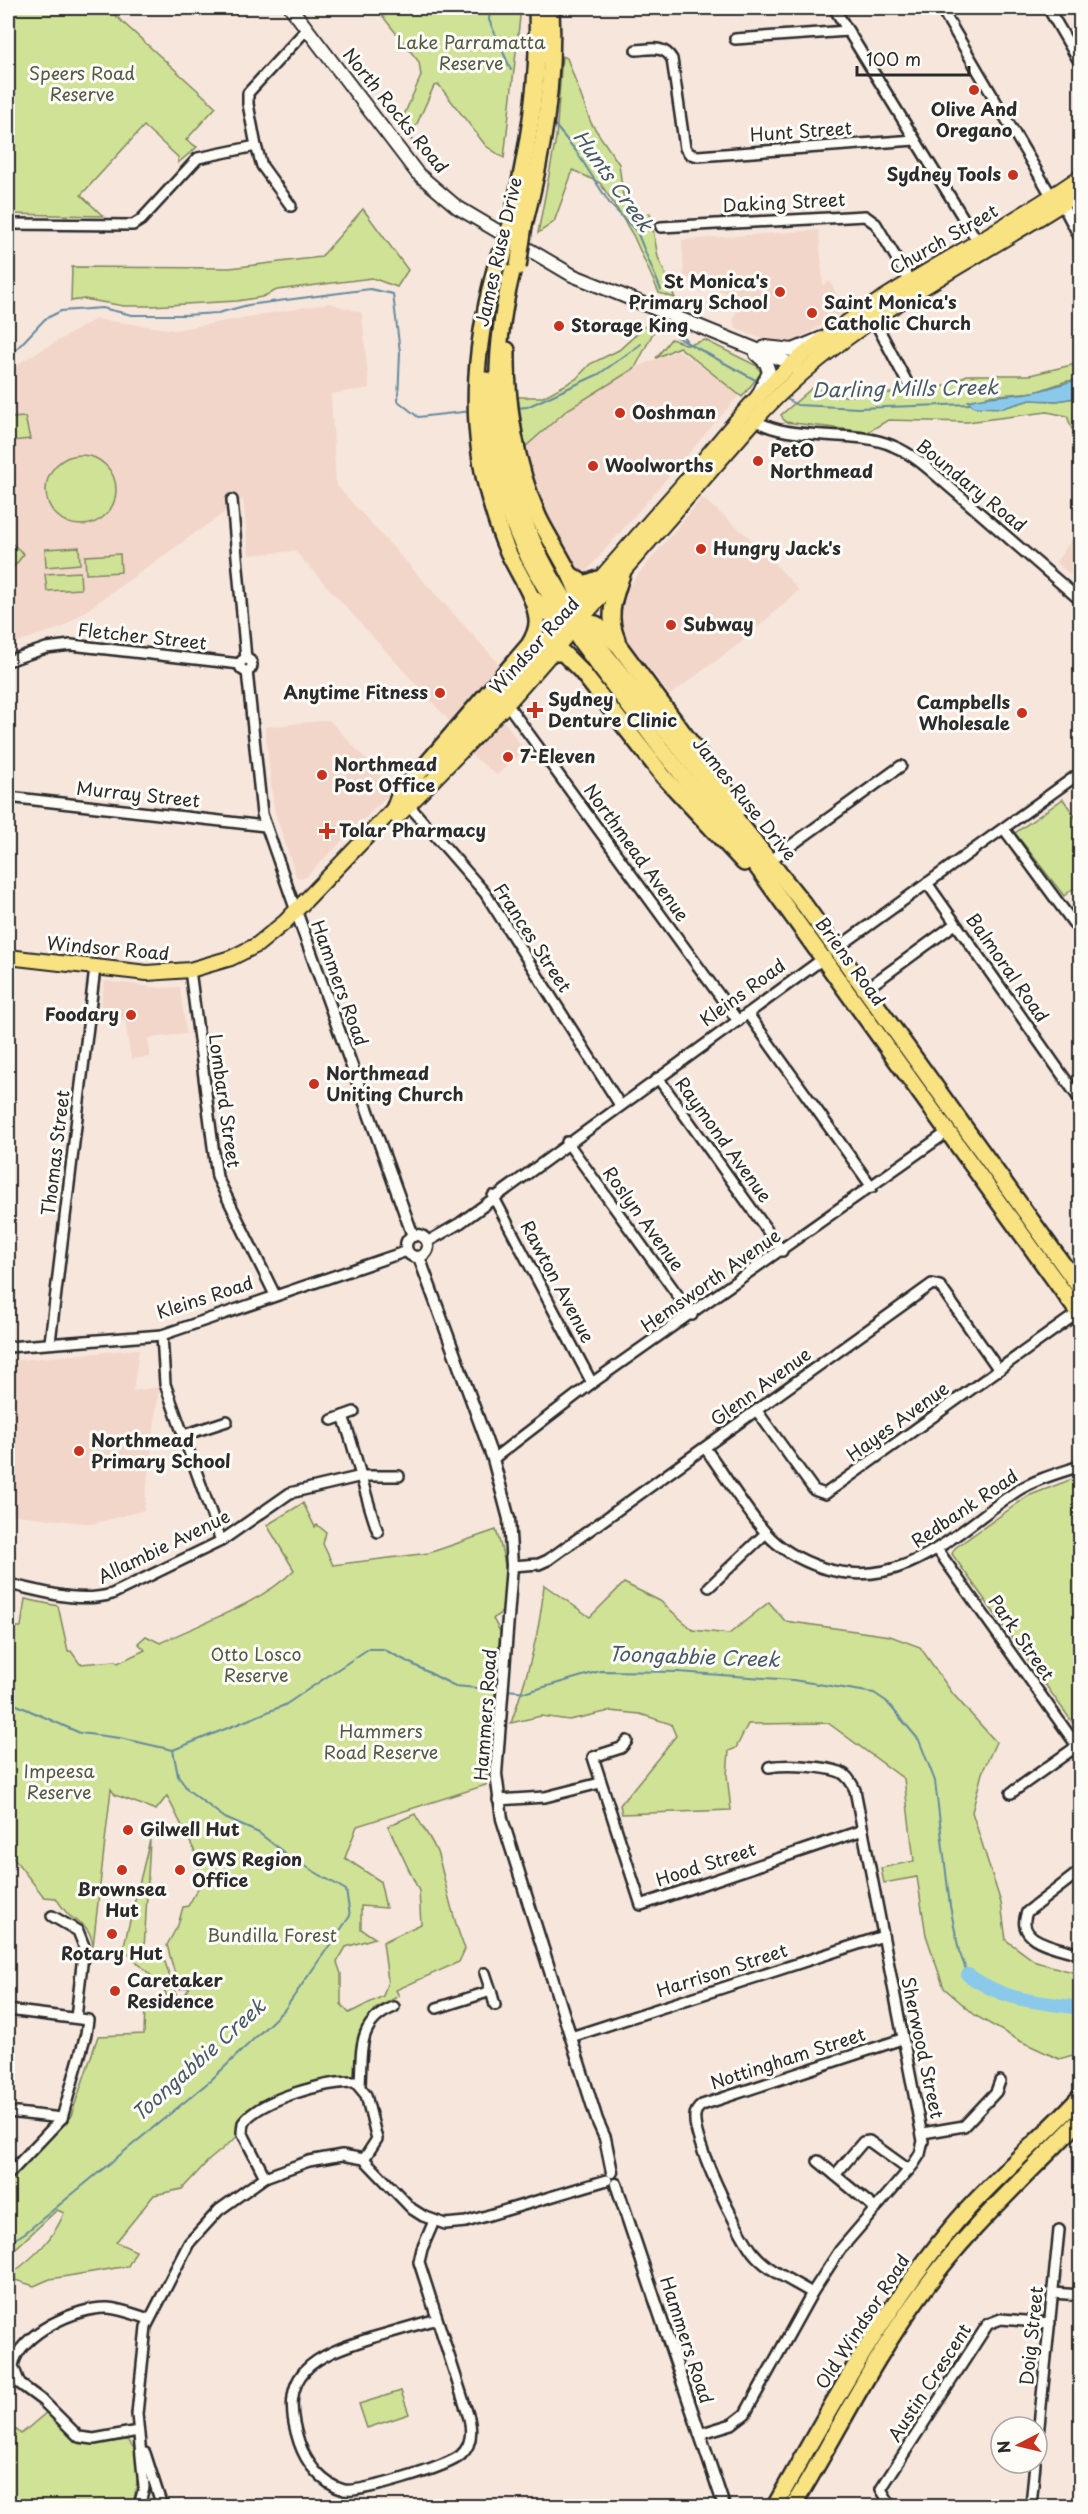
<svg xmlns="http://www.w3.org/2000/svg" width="1088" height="2514" font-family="'Playpen Sans',sans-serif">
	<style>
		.built { fill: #f2d6c9 }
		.green { fill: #d0e296; stroke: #7e8660; stroke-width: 1.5 }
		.water { fill: #8bc9eb; stroke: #658a9e; stroke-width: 1.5 }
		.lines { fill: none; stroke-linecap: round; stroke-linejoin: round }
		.stream { stroke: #658a9e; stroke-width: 2 }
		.river { stroke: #8bc9eb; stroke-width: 14 }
		.minor-casing { stroke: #2b2b2b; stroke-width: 14 }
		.tertiary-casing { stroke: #2b2b2b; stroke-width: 15 }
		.secondary-casing { stroke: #2b2b2b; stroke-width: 16 }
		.primary-casing { stroke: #2b2b2b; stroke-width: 18 }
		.trunk-casing { stroke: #2b2b2b; stroke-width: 20 }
		.minor { stroke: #fdfcf7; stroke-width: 9 }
		.tertiary { stroke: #fdfcf7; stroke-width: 10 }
		.secondary { stroke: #fdfcf7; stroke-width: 12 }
		.primary { stroke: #f8e281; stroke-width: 14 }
		.trunk { stroke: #f8e281; stroke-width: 15 }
		.trunk-bridge-casing { stroke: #2b2b2b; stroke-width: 20; stroke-linecap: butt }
		.trunk-bridge { stroke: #f8e281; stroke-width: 15 }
		.poi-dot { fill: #c8321e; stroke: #fdfcf7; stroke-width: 2 }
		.labels { text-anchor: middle; stroke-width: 6; stroke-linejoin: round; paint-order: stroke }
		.park-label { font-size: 18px; fill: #545946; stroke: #fdfcf7 }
		.poi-label { font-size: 18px; font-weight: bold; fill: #2b2b2b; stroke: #fdfcf7; text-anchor: start }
		.street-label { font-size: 18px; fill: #2b2b2b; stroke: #fdfcf7 }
		.water-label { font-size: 20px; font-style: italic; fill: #485a65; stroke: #fdfcf7 }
	</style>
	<rect width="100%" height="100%" fill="#f7e6dc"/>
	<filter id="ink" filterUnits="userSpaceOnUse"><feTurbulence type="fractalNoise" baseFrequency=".0167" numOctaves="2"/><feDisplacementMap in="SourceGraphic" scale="12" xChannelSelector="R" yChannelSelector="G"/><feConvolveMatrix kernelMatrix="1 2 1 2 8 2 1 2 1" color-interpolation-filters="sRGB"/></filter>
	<g filter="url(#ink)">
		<g class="built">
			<polygon points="819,230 823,285 830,281 845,311 797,340 772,343 737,329 733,321 741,299 684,276 682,240"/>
			<polygon points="329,303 362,313 369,388 331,394 336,485 501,666 452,724 295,551 249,555 243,499 63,627 8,645 8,378 21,362 96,319 175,330"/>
			<polygon points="678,350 740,394 584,574 575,568 541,503 525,447 567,410 635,368"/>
			<polygon points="702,498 756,543 799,590 740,643 670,695 627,641 619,628 618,618 627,588"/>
			<polygon points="1080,528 1080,583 1056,562"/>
			<polygon points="329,720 394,789 306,877 301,878 296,876 274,809 265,727"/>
			<polygon points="504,721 524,750 497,775 469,753"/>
			<polygon points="105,981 161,988 180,987 186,1034 148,1038 150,1057 131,1059 125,1020 99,1017"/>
			<polygon points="139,1349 133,1391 159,1387 144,1510 93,1524 8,1514 8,1361"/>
		</g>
		<g class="green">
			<polygon points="8,8 107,8 216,107 186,140 197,147 178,163 178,157 144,126 81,195 103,216 8,214"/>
			<polygon points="376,8 521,8 504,158 486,146 439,85 434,86 411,137 412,141 398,124 401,122 421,76 419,62"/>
			<polygon points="562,56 567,58 591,123 619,164 623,195 637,215 650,213 658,257 675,298 659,293 633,235 612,201 600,183 573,170 554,222 538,233 556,138"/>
			<polygon points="363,209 408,270 397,287 372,278 277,290 262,297 237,301 151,306 124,306 84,299 71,301 72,267 230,268 321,257"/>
			<polygon points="650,322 657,325 635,368 567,410 525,447 518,397 543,397 576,379 590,364 619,350"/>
			<polygon points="671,339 688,345 705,340 757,366 761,373 742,397 679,347 656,358"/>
			<polygon points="1080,363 1080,380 1067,381 1035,392 987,396 1003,408 1030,400 1057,401 1080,397 1080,421 1072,429 1067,416 1047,412 967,422 888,420 868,432 785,422 781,415 812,388 845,396 936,390 967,375 1030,375"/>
			<polygon points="25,417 30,439 12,441 11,418"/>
			<circle cx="81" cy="490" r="35"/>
			<polygon points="8,540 24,554 8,574"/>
			<polygon points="79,547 80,564 46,567 45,549"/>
			<polygon points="120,554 121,572 86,574 85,556"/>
			<polygon points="80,572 81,589 47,591 45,574"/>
			<polygon points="1063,799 1080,824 1080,883 1064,896 1015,833"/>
			<polygon points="1080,1476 1080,1733 952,1554 955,1548 1028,1496"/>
			<path d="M303,1503L315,1527L317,1525L326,1532L323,1544L333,1565L429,1553L496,1530C505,1558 510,1581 504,1610L493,1619L500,1631L490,1761H488L486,1785L357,1826L345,1858L380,1881L386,1908L361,1906V1929L375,1938L346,1947L337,1962L341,1974V2004L349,2013L383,1996L388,1981L383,1942L421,1924L419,1891L388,1826L415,1814C422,1827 434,1842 438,1855C447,1887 452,1919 465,1949L459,1962L396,1990L399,1996L375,2009L360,2036L357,2075C307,2085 283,2092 239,2119L238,2136L208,2161L182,2189L154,2195L116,2242L136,2251L128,2266L50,2279L34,2286L15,2280V2271C36,2255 54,2238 64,2213L57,2210L16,2248L8,2261V2183L71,2116L98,2036L144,2034L145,2005L172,2008L163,1987L123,1949L150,1840L144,1950L165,1962L179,2004L190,1987L179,1989L167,1945L178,1925L183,1907L188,1906L202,1881L199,1872V1860L167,1796L156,1810L115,1795L111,1789L93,1946C91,1929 84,1925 71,1917C65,1912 60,1904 56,1898L44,1897L8,1851V1627H21L25,1599L58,1606L68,1651H71L80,1664L115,1661L118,1663L145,1650L138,1643L146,1636L160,1643C201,1623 262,1603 294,1570L267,1525Z"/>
			<path d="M624,1583L660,1601L693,1630L729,1634L769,1602L785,1621L890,1636L920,1647L953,1694L996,1742L982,1773L972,1812L1001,1903L1006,1940L1036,1962L1080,1974V2053L1059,2059L1020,2041L976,2016L944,1988L926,1935L917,1877L884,1883L881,1868L914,1861L904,1779L828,1723L748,1724L736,1748L729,1751L727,1775L731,1810L622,1814L620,1805L676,1736L671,1724L640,1714L610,1711L569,1720L541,1716L511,1723C527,1677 540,1633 544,1585L590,1617Z"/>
			<polygon points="401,2391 409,2414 367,2428 359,2404"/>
			<path d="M47,2412C81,2448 79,2446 127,2440C144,2453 137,2489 132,2506H8V2422L21,2434Z"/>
		</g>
		<path class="water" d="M1080,380V397L1057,401L1030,400L1003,408L974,407L968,401C990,395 1012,396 1034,392C1050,389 1064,382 1080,380Z"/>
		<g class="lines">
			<g class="stream">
				<polyline points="490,8 489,20 511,70"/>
				<polyline points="554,124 576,151 610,204 637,232 661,290"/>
				<polyline points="680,333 686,340"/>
				<polyline points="675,336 759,382"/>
				<polyline points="8,358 45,319 61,311 102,308 132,315 185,315 218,313 248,305 370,289 393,294 400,352 398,401 418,417 472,411"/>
				<polyline points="785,398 797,405 858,408 971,404"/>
				<polyline points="516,408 527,407 599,374 641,344"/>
				<polyline points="507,1690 527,1692 600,1671 678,1672 793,1680 874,1693 886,1701 919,1740 935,1781 950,1906 959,1951 968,1975"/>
				<polyline points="8,1701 80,1733 120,1738 173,1750"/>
				<polyline points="173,1750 285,1705 368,1649 383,1649 455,1686 499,1690"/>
				<polyline points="8,2243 25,2233 210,2081 285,2009 350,1916 346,1890 291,1858 259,1833 225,1818 188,1790 178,1776 173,1750"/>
			</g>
			<path class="river" d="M968,1975C1007,2002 1035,2001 1080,2008"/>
			<g class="minor-casing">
				<g id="minor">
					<polyline points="834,8 978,242"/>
					<polyline points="941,8 1052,197"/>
					<polyline points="1048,8 1080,63"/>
					<polyline points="735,39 848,31"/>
					<path d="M636,50C651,49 664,45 672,59L685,148L690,154L698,156L915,140"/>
					<polyline points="256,146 262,166 291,206"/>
					<polyline points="1062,204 1080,238"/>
					<polyline points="8,224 133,225 141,220 198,158 256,146 248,104 248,93 307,29"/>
					<polyline points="661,227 865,216 876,224 912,285"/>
					<polyline points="873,318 910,388"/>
					<path d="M755,420C790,443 853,428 893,446C918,456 938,478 959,495C999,530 1040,565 1080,600"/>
					<polyline points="232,500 246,659"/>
					<circle cx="246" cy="665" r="6"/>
					<polyline points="8,661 46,648 71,645 240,664"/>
					<polyline points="247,671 262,814 296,911"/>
					<polyline points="507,704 738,1021"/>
					<polyline points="8,797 265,826"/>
					<polyline points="406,802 485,893 620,1105"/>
					<polyline points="1004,829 1080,932"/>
					<polyline points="775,857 901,766"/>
					<polyline points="927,883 1080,1100"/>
					<polyline points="836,949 1080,773"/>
					<polyline points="190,970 217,1177 275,1295"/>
					<polyline points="866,989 955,924"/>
					<polyline points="748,1014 872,1187"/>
					<polyline points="658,1078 782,1251"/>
					<polyline points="567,1142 692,1315"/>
					<polyline points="493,1196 592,1383"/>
					<polyline points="427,1242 460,1223 824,958"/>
					<polyline points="162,1335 165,1384 221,1541"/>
					<polyline points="50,1342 95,968"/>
					<polyline points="8,1347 162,1335 407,1251"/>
					<polyline points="757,1411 814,1490 825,1494 1079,1312"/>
					<path d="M343,1416C357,1455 364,1494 378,1532"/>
					<polyline points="332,1420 354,1412"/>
					<polyline points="184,1435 227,1421"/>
					<path d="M705,1448C725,1475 743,1507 766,1533C781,1550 802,1561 823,1568C905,1593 956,1531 1017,1491C1036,1479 1059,1473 1080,1466"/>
					<polyline points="493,1459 592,1383 949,1131"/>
					<polyline points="937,1549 1077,1746"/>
					<polyline points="512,1566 539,1564 548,1560 932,1284 940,1286 999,1370"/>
					<path d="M8,1584C42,1591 78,1604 112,1594L221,1541L290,1493L362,1476H399"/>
					<polyline points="709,1587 766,1533"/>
					<polyline points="627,1741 621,1748 593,1757 641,1905 863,1830"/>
					<polyline points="1011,1793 1080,1744"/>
					<polyline points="498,1800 545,1797 600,1783"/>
					<path d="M1080,1871L1027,1912C1014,1943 1059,1947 1080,1954"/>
					<polyline points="52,1916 78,1931 84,1946 76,2018"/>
					<polyline points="491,1991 495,2005"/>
					<polyline points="437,2008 491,1991 485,1973"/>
					<polyline points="8,2010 88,2020 86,2034 62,2118 8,2175"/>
					<polyline points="571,2037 883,1936"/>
					<path d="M360,2085C362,2050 357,2022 394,2007"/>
					<polyline points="8,2112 62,2118"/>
					<polyline points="923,2133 964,2126 996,2092 1000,2081"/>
					<polyline points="818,2161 876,2209"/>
					<polyline points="835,2175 863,2142 869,2141 909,2170"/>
					<path d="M265,2177L242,2132L243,2123C260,2099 327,2081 355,2082L366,2095L377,2139L364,2159"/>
					<path d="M434,2221L422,2249L419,2262L469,2418C472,2431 472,2445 461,2455C448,2467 361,2493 344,2490C322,2484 306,2463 299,2442C276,2372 314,2356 371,2338C393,2332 415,2325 437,2319"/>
					<path d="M812,2293C793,2281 766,2270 752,2251C737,2231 692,2139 695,2116C695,2111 698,2108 702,2105L902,2039"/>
					<polyline points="1053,2293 1080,2295"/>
					<path d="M138,2431L94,2439L79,2437L43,2401L20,2384L13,2366C18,2334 79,2306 108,2308C122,2309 136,2315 149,2319"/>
					<path d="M699,2434L732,2424L745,2414L812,2293L840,2250L913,2165L920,2154L923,2141L855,1790C852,1783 847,1775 840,1772C823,1766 787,1764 769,1767"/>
					<polyline points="1037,2445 1059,2230"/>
					<polyline points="145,2453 162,2506"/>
					<polyline points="139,2506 144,2487 137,2414 146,2327 189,2243 219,2210 265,2177 309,2161 342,2155 364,2159 412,2209 423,2216 445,2224 466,2222 607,2180"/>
					<polyline points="899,2506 891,2506 881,2489 988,2324 1001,2319 1050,2323"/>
					<polyline points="1031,2506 1035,2463"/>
				</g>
			</g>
			<g class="tertiary-casing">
				<g id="tertiary">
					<polyline points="296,911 413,1236"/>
					<circle cx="417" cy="1246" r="11"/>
					<polyline points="419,1257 493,1459 509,1519 512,1566 496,1774 502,1819 597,2120 605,2138 612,2172"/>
					<polyline points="616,2184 724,2506"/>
				</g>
			</g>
			<g class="secondary-casing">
				<g id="secondary">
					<polyline points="291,8 417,173 457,207 572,275 792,364 796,369"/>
					<polyline points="765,347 793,350 822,338"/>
					<polyline points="756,354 766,363 769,372 758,395"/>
				</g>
			</g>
			<g class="primary-casing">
				<g id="primary">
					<path d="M433,767C517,677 597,581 679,489C716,447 749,401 792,364C880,290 986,243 1080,177"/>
					<path d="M397,817L507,704L755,420C845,319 970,265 1080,192"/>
					<polyline points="8,957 147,973 190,970 231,958 257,945 285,922 401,801"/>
				</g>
			</g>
			<g class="trunk-casing">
				<g id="trunk">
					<path d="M512,219C528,148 540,80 537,8"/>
					<path d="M524,225C543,153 555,82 551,8"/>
					<path d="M514,264C482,387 496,492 565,600"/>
					<path d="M507,350C506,405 516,465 538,516C547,537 579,582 579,602"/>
					<path d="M486,380C484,463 513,540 558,608"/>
					<polyline points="571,575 584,584 598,579"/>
					<polyline points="533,598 548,613 565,618"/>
					<polyline points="582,621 596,624 619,646 739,808"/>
					<polyline points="586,630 806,907 1080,1288"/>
					<polyline points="578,638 662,750 752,860 1080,1315"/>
					<path d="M617,640C606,614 615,596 623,571"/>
					<polyline points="553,653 563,653 581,671 664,777 744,863"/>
					<path d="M394,809L399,796L529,645C534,637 538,629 537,619C535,596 517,572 508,552C500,535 495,517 490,500C466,417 476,336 499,255"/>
					<path d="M775,2506C829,2410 881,2313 952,2227C991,2180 1039,2142 1080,2097"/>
					<path d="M793,2506C836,2436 871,2362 920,2295C966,2230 1026,2177 1080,2120"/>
				</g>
			</g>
			<use href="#minor" class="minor"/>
			<use href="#tertiary" class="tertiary"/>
			<use href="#secondary" class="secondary"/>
			<use href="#primary" class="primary"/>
			<use href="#trunk" class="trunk"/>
			<g class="trunk-bridge-casing">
				<g id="trunk-bridge">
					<polyline points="503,258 512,219"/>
					<polyline points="518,267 524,225"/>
				</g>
			</g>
			<use href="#trunk-bridge" class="trunk-bridge"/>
		</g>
	</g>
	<g class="poi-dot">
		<circle cx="974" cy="90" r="6"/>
		<circle cx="1013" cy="175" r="6"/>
		<circle cx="780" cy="292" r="6"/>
		<circle cx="812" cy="313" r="6"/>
		<circle cx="559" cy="326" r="6"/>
		<circle cx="620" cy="413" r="6"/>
		<circle cx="758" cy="461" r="6"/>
		<circle cx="593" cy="466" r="6"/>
		<circle cx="701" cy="549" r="6"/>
		<circle cx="671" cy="625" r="6"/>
		<circle cx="440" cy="693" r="6"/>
		<path d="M532 701h6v6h6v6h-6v6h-6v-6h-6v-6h6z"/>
		<circle cx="1022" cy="713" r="6"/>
		<circle cx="508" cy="757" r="6"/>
		<circle cx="322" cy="775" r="6"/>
		<path d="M324 822h6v6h6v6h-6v6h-6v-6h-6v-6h6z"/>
		<circle cx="131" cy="1015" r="6"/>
		<circle cx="314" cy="1084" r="6"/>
		<circle cx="79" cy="1451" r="6"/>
		<circle cx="128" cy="1830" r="6"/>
		<circle cx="122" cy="1870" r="6"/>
		<circle cx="180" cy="1870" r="6"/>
		<circle cx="112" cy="1934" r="6"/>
		<circle cx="115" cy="1991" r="6"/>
	</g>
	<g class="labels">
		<g class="park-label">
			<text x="471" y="49">Lake Parramatta<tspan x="471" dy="21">Reserve</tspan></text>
			<text x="82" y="80">Speers Road<tspan x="82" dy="21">Reserve</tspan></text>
			<text x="256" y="1661">Otto Losco<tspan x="256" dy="21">Reserve</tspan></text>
			<text x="381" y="1738">Hammers<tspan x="381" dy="21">Road Reserve</tspan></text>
			<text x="59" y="1778">Impeesa<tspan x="59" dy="21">Reserve</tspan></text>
			<text x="272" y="1942">Bundilla Forest</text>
		</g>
		<g class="poi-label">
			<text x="974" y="116" text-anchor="middle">Olive And<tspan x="974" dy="21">Oregano</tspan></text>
			<text x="1001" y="181" text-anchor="end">Sydney Tools</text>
			<text x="768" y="288" text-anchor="end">St Monica's<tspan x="768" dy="21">Primary School</tspan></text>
			<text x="824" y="309">Saint Monica's<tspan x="824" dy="21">Catholic Church</tspan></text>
			<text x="571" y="332">Storage King</text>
			<text x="632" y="419">Ooshman</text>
			<text x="770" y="457">PetO<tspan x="770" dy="21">Northmead</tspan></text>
			<text x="605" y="472">Woolworths</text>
			<text x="713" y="555">Hungry Jack's</text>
			<text x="683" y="631">Subway</text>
			<text x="428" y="699" text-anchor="end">Anytime Fitness</text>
			<text x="548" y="706">Sydney<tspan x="548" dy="21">Denture Clinic</tspan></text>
			<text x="1010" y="709" text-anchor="end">Campbells<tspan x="1010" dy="21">Wholesale</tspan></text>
			<text x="520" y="763">7-Eleven</text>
			<text x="334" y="771">Northmead<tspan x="334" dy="21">Post Office</tspan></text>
			<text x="339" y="837">Tolar Pharmacy</text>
			<text x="119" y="1021" text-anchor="end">Foodary</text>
			<text x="326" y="1080">Northmead<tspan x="326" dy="21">Uniting Church</tspan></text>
			<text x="91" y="1447">Northmead<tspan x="91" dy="21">Primary School</tspan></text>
			<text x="140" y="1836">Gilwell Hut</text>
			<text x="192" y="1866">GWS Region<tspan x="192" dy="21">Office</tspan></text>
			<text x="122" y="1896" text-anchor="middle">Brownsea<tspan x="122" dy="21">Hut</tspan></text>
			<text x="112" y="1960" text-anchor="middle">Rotary Hut</text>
			<text x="127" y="1987">Caretaker<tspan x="127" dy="21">Residence</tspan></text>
		</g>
		<g class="street-label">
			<text transform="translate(395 111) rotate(51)" y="6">North Rocks Road</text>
			<text transform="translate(801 132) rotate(-4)" y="6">Hunt Street</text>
			<text transform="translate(784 203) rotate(-3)" y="6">Daking Street</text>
			<text transform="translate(944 240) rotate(-30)" y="6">Church Street</text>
			<text transform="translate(499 252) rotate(-77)" y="6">James Ruse Drive</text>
			<text transform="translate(971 486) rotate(39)" y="6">Boundary Road</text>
			<text transform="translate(142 637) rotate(6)" y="6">Fletcher Street</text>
			<text transform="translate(535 646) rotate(-48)" y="6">Windsor Road</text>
			<text transform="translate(138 795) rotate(6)" y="6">Murray Street</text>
			<text transform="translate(744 799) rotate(51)" y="6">James Ruse Drive</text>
			<text transform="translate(636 853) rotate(54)" y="6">Northmead Avenue</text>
			<text transform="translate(532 938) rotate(57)" y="6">Frances Street</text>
			<text transform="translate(108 949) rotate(5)" y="6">Windsor Road</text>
			<text transform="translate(850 962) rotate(54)" y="6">Briens Road</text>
			<text transform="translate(1007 968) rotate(55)" y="6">Balmoral Road</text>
			<text transform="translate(339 983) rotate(70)" y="6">Hammers Road</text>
			<text transform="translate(743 993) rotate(-36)" y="6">Kleins Road</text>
			<text transform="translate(224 1101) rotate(82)" y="6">Lombard Street</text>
			<text transform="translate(723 1140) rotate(54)" y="6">Raymond Avenue</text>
			<text transform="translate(56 1153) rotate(-83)" y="6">Thomas Street</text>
			<text transform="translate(643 1219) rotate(54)" y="6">Roslyn Avenue</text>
			<text transform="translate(711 1281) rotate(-35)" y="6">Hemsworth Avenue</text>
			<text transform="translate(557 1282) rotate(62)" y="6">Rawton Avenue</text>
			<text transform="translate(205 1298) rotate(-18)" y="6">Kleins Road</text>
			<text transform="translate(761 1387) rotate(-36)" y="6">Glenn Avenue</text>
			<text transform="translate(898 1422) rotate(-36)" y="6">Hayes Avenue</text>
			<text transform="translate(965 1509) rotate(-34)" y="6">Redbank Road</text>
			<text transform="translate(164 1547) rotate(-26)" y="6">Allambie Avenue</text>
			<text transform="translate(1021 1638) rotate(55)" y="6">Park Street</text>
			<text transform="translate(486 1715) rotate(-86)" y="6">Hammers Road</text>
			<text transform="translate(706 1865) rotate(-18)" y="6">Hood Street</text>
			<text transform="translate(722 1971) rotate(-18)" y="6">Harrison Street</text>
			<text transform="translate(922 2048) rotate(78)" y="6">Sherwood Street</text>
			<text transform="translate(788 2059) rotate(-18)" y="6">Nottingham Street</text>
			<text transform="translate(863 2322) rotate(-57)" y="6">Old Windsor Road</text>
			<text transform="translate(1032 2336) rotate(-84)" y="6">Doig Street</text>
			<text transform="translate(686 2340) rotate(72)" y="6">Hammers Road</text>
			<text transform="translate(930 2383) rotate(-57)" y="6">Austin Crescent</text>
		</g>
		<g class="water-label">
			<text transform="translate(613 181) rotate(54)" y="7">Hunts Creek</text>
			<text transform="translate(905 389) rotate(-1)" y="7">Darling Mills Creek</text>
			<text transform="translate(694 1657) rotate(2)" y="7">Toongabbie Creek</text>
			<text transform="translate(199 2060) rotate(-42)" y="7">Toongabbie Creek</text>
		</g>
	</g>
	<rect width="1088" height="2514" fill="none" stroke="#fdfcf7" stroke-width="30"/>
	<rect x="15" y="15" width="1058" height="2484" fill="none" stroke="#2b2b2b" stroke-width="2" filter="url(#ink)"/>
	<g transform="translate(1019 2445) rotate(263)"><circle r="28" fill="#fdfcf7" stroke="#a9a8a5" stroke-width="1.5"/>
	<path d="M0-4.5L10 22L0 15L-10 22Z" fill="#c8321e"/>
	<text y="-9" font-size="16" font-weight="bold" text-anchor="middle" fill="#2b2b2b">N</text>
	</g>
	<path d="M857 66v9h112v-9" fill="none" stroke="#2b2b2b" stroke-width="3"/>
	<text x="866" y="66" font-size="18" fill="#2b2b2b" stroke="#fdfcf7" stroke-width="4.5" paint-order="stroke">100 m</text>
</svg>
